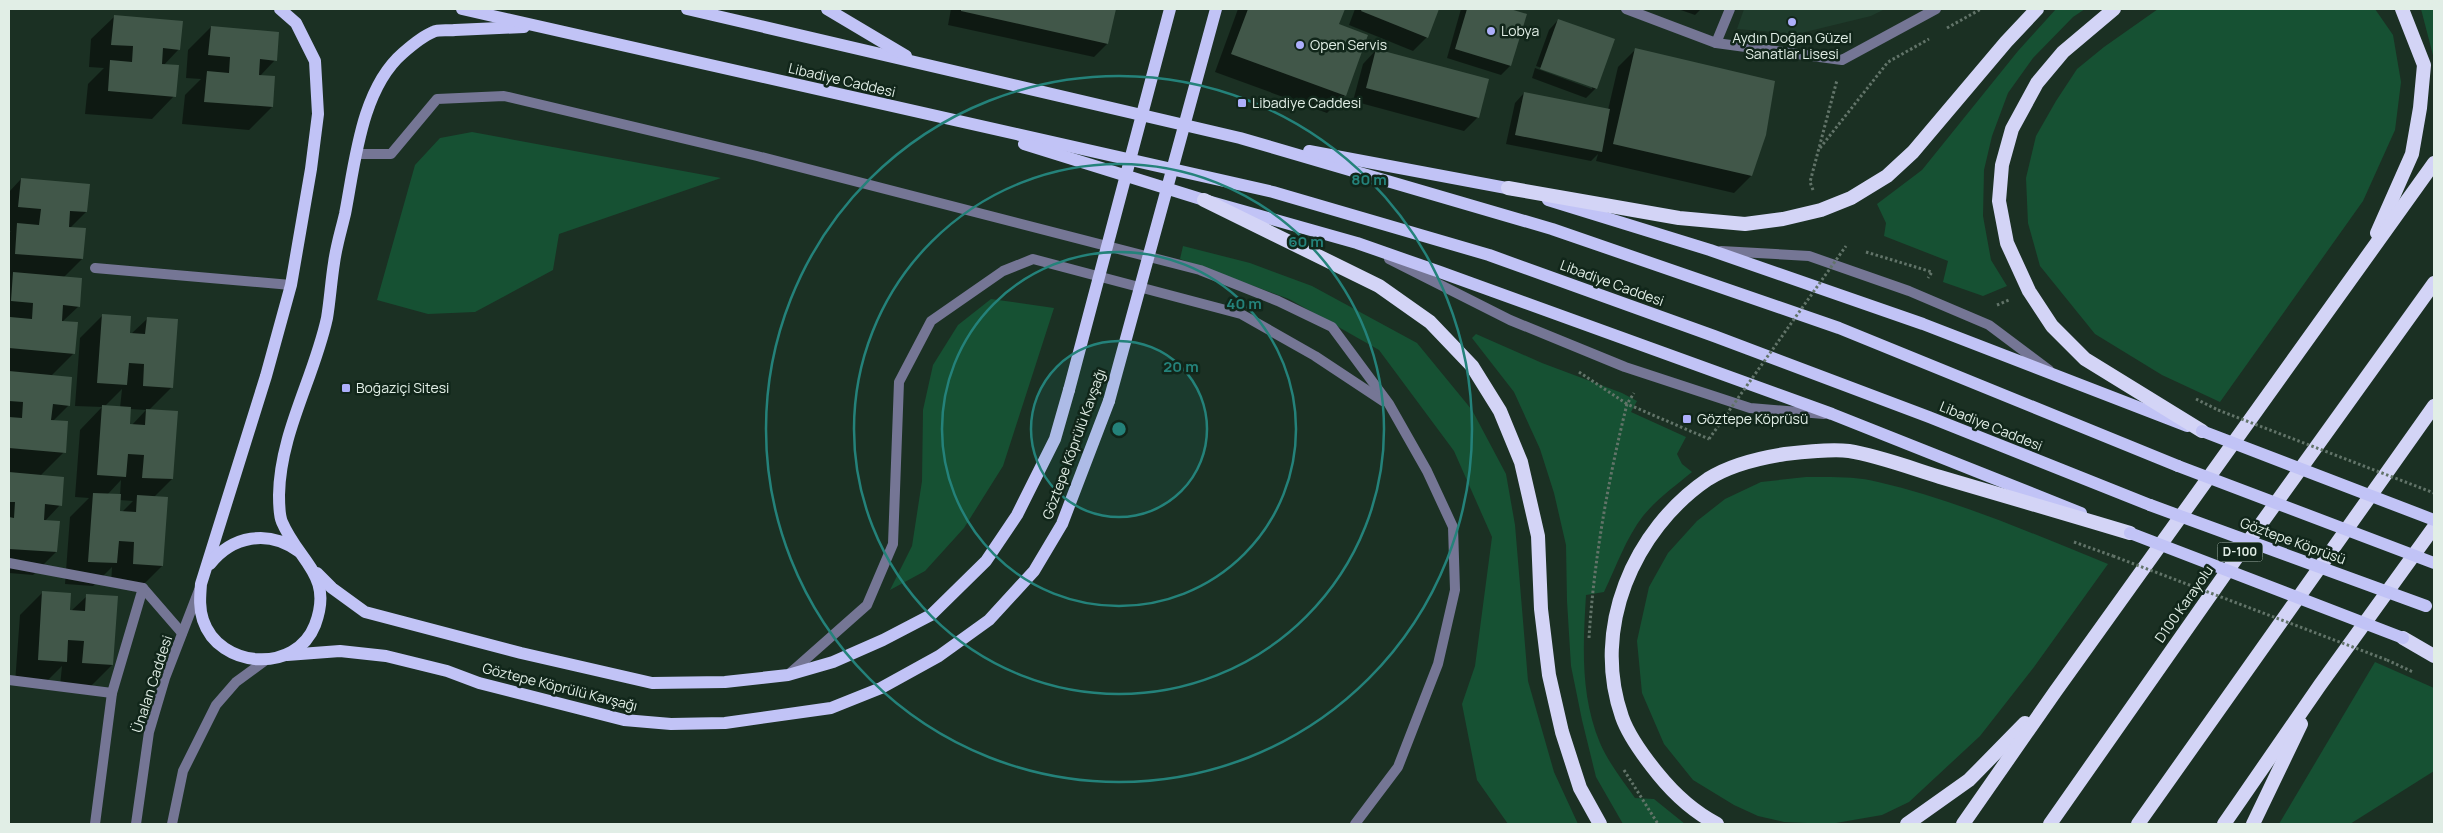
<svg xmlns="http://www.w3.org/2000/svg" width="2443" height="833" font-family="Manrope,sans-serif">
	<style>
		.built { fill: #1f3c2c }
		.green { fill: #165133 }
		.shadow { fill: #0007; fill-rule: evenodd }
		.building { fill: #415749 }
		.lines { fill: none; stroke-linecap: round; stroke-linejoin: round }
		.path { stroke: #627469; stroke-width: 3; stroke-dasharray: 2.5 2.5; stroke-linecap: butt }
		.service { stroke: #757695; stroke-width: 10 }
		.minor { stroke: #757695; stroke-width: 10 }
		.tertiary { stroke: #757695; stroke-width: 10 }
		.primary { stroke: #c1c3f6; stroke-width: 12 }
		.trunk { stroke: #d3d4f6; stroke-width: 14 }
		.path-bridge { stroke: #627469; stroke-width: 3; stroke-dasharray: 2.5 2.5; stroke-linecap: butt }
		.primary-bridge { stroke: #c1c3f6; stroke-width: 12 }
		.ring { fill: none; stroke: #24827a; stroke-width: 2.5 }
		.poi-dot { fill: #adaffb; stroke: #11261a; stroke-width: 2 }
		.labels { text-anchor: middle; stroke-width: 5; stroke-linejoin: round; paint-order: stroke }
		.shield { fill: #11261a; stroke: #a3b2a9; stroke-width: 1 }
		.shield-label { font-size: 12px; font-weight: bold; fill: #e1eee6 }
		.poi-label { font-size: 14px; fill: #e1eee6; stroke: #11261a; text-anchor: start }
		.street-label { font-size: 14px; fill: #e1eee6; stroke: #11261a }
		.centre { fill: #24827a; stroke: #11261a; stroke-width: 2.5 }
		.ring-label { font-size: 15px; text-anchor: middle; font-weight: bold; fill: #24827a; stroke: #11261a; stroke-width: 5; stroke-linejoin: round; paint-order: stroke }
	</style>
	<rect width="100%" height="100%" fill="#1b3023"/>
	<polygon class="built" points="1744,9 1885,9 1871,16 1797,34 1737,29"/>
	<g class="green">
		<polygon points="2056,9 2085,9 2073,17 2033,58 2008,93 1992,136 1984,170 1983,216 1991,260 2007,286 1983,296 1943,282 1948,261 1884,236 1886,223 1877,204 1922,170 2018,51"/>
		<polygon points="2158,9 2375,9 2393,35 2401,82 2395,130 2363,201 2220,402 2162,375 2095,334 2040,266 2028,223 2026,178 2036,136 2056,101 2077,69 2104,47"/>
		<polygon points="2421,9 2434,9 2434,59"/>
		<polygon points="472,132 721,178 559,234 553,270 475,312 428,314 377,300 415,165 440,138"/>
		<polygon points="1183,246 1250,263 1312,286 1417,343 1472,410 1506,474 1515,525 1528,681 1554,772 1578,824 1508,824 1477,780 1462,704 1475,666 1492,537 1454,451 1379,350 1289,299 1180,259"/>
		<polygon points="991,299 1054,308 1003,466 964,528 925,571 890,590 912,546 922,481 923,410 933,365 958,325"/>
		<path d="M1476,334L1542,363L1622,393L1637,401L1631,412L1686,437L1677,454L1682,464L1692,472C1675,486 1657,499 1643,516C1626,538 1616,567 1604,592L1586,595C1583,645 1580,695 1600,743C1608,762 1623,781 1635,798L1654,799L1685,824H1623L1596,777L1582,720L1571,666L1567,601L1566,545L1554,493L1540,449L1514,392L1472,338Z"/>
		<path d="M1806,477C1830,477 1855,476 1878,482C1956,500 2034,534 2108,564L2034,667L1980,736L1909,802L1882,815L1830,824L1784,822L1758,816L1734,805L1693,780L1664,744L1642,693L1637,641L1649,587L1668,553L1697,521L1725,499L1761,482Z"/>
		<polygon points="2375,662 2434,688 2434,771 2350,824 2279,824"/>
	</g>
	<g class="shadow">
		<polygon points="951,9 1115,9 1107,44 1094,57 948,25"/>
		<polygon points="1238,9 1344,9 1338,25 1345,95 1327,113 1215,72"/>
		<polygon points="1355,9 1438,9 1427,37 1413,51 1349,25"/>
		<polygon points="1461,9 1506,9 1525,15 1510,66 1501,75 1447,58"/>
		<polygon points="1678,9 1701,9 1695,15"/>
		<polygon points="114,17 179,49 163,66 174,96 152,119 85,114 88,84 104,68 89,67 91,39"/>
		<polygon points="1558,20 1596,88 1586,98 1532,78 1535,68 1592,89 1592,86 1536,66 1549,30"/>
		<polygon points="211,27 275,60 260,76 272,107 249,130 182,124 185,95 201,79 186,78 188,50"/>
		<polygon points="1636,49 1751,176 1734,193 1596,161 1598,154 1591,161 1506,144 1515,103 1524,93 1608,110 1618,67"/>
		<polygon points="1376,50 1478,117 1464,131 1353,101 1363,64"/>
		<polygon points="21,179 86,212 70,228 82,259 63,278 79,306 62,322 74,353 51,376 69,405 53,421 64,452 40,476 60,505 45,521 56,552 33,575 9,573 9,233 11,231 9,231 9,192"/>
		<path d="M103,315L128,334H131L147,319L172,387L149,410L172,479L153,498L162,566L139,589L111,587L112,567L93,586L65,584L70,517L89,498L75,497L80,430L102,407L75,406L80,338ZM122,389L120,408L104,407ZM130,409L146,410L131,426H128ZM121,480L120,495H107ZM119,500L133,501L121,513L119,512Z"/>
		<polygon points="43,592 68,611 71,611 87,596 112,665 89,688 60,686 62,666 43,685 15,683 20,615"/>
	</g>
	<g class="building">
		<polygon points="961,9 1116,9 1108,44 961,11"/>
		<polygon points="1248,9 1345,9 1339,24 1368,35 1346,96 1231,54"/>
		<polygon points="1362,9 1439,9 1428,38 1361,11"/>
		<polygon points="1467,9 1510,9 1527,14 1511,66 1455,49"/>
		<polygon points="114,15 183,21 180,50 163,48 162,64 179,65 176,97 108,91 110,60 132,62 133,46 111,45"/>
		<polygon points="1558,19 1615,39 1597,89 1540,69"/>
		<polygon points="211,26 279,32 277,61 260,59 259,75 275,76 273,107 204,102 207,71 229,73 230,57 208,55"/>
		<polygon points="1635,48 1775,81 1766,135 1752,176 1613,144"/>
		<polygon points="1376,49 1489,79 1479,118 1366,88"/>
		<polygon points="1524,92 1610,109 1602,152 1515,135"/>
		<polygon points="21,178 90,184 87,212 70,211 69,227 86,228 83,259 15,254 17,223 39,225 41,209 18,207"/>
		<polygon points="13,272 82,278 80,307 63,305 62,321 78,322 75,354 9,348 10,317 32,319 33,303 11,301"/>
		<polygon points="102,314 131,316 130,333 145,334 147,317 178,319 173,388 143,386 144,364 129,363 127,385 97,383"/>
		<polygon points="9,371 72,377 70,406 53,404 51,420 68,421 66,453 9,448 9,417 22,418 23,402 9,401"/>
		<polygon points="102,405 131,407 130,424 145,425 146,409 178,411 173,479 142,478 144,455 128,454 126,477 97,475"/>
		<polygon points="9,472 64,477 62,506 45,504 44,520 60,521 57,552 9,549 9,517 14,518 15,502 9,502"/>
		<polygon points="93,493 121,494 120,511 136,512 137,495 168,497 163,566 133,564 134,542 119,541 117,563 88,562"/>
		<polygon points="42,591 71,593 70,610 85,611 86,594 118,596 113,665 82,663 84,641 68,640 67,662 38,660"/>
	</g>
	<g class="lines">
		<g class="path">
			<polyline points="1947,28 1981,9"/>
			<polyline points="1820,148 1888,62 1929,39"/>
			<polyline points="1813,190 1810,182 1837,80"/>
			<polyline points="1866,252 1932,272 1928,278"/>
			<polyline points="1997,305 2009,300"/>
			<polyline points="1579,372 1627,404 1634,393"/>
			<polyline points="2196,399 2218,410"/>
			<polyline points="2074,542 2113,556"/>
			<path d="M1589,638C1594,559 1608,480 1627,404L1709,439"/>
			<polyline points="2387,660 2413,672"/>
			<polyline points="1624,770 1658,824"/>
		</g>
		<g class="service">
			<polyline points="356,154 391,154 437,99 504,96 757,156 1200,270 1278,301 1332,327 1389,404 1427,471 1453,527 1455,590 1438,664 1398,767 1355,824"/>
			<polyline points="1721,251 1809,256 1909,291 1989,325 2049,370"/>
			<polyline points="1389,259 1510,320 1625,367 1750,408 1824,414"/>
			<polyline points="95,268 291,285"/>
			<polyline points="9,563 143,588 182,633"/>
			<polyline points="789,674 867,605 893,544 899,382 931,321 1003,271 1033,259 1241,314 1315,356 1383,401"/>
			<polyline points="9,680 112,693"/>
			<polyline points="95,824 112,693 143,588"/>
		</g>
		<polyline class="minor" points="1716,43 1730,9"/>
		<g class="tertiary">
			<polyline points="1626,9 1716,43 1842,60 1936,9"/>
			<polyline points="136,824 149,732 165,678 199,590"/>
			<polyline points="172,824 183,771 216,705 236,682 266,660"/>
		</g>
		<g class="primary">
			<path d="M280,9L296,23L315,61L318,114L311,169L291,285L266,376L201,584C200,597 199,608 203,620C219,669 296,674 315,625C334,575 299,562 282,522C279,515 279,503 279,495C280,433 314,378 327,318C330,300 331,282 334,263C336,247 341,231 345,214C355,163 361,89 403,53C411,46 423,36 433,32C439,29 449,31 455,30C478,29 501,28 524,27"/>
			<polyline points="462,9 1273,192 1489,255 1714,336 1929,417 2150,505"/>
			<polyline points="687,9 1240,138 1552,229 1839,328 2178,466"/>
			<polyline points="827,9 906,56"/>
			<polyline points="1024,144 1204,200 1357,243 1440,272 1832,414 2081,513"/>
			<polyline points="1309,151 1517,190"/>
			<polyline points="1548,200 1710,250 1923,324 2187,426"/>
			<path d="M210,564C232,536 268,529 298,551"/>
			<polyline points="317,573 332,588 365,612 521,653 652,683 725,682 788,675 833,662 883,640 931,615 986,561 1017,515 1055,439 1069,390"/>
			<polyline points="287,655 340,651 386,656 447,671 479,683 624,720 671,724 725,723 831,708 881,688 939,656 989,620 1034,571 1062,524 1109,401"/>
		</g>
		<g class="trunk">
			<polyline points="2114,9 2063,52 2037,83 2012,129 2002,165 1999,201 2007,243 2029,291 2052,326 2085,359 2202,431"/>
			<polyline points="1508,188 1679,218 1745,224 1783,219 1821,210 1851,198 1887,176 1913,152 2006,42 2037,9"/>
			<polyline points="1204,200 1379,286 1430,322 1472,366 1500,411 1521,462 1538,536 1541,609 1549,675 1562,732 1580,788 1600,824"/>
			<polyline points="2377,233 2412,154 2420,108 2424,65 2402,9"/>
			<polyline points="2403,638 2434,656"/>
			<path d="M1717,824C1694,812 1675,795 1658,774C1645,758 1629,737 1622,717C1591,629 1633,530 1708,479C1730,465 1759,458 1785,454C1801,452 1834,449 1849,451C1876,455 1914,469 1940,477C2004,496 2067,514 2130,533"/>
			<polyline points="1907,824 1969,780 2025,723"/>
			<polyline points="1963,824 2055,692 2434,163"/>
			<polyline points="2050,824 2235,560 2434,283"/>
			<polyline points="2138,824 2434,406"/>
			<polyline points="2224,824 2320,685 2434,527"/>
			<polyline points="2253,824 2301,724"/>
		</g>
		<g class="path-bridge">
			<polyline points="2218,410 2434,493"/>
			<polyline points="1709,439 1846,246"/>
			<polyline points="2113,556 2387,660"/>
		</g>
		<g class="primary-bridge">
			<polyline points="1069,390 1170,9"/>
			<polyline points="1109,401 1216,9"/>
			<polyline points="2202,431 2434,520"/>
			<polyline points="2178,466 2434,563"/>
			<polyline points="2150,505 2426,606"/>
			<polyline points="2130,533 2403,638"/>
		</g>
	</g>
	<circle cx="1119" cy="429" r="88" fill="#24827a" fill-opacity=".12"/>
	<g class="ring">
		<circle cx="1119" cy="429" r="88"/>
		<circle cx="1119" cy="429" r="177"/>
		<circle cx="1119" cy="429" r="265"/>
		<circle cx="1119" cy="429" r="353"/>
	</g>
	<g class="poi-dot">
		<circle cx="1792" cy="22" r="5"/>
		<circle cx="1491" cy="31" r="5"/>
		<circle cx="1300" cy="45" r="5"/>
		<rect x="1237" y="98" width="10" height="10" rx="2.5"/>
		<rect x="341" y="383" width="10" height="10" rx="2.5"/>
		<rect x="1682" y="414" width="10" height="10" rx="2.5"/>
	</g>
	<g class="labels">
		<rect class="shield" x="2217.5" y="542.5" width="45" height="19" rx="4"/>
		<g class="shield-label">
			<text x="2240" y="556">D-100</text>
		</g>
		<g class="poi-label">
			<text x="1501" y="36">Lobya</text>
			<text x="1792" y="43" text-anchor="middle">Aydın Doğan Güzel<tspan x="1792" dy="16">Sanatlar Lisesi</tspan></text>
			<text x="1310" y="50">Open Servis</text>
			<text x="1252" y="108">Libadiye Caddesi</text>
			<text x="356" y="393">Boğaziçi Sitesi</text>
			<text x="1697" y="424">Göztepe Köprüsü</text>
		</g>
		<g class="street-label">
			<text transform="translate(842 80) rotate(13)" y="5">Libadiye Caddesi</text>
			<text transform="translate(1612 283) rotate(20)" y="5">Libadiye Caddesi</text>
			<text transform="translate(1991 426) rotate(22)" y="5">Libadiye Caddesi</text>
			<text transform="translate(1074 444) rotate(-70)" y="5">Göztepe Köprülü Kavşağı</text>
			<text transform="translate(2293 541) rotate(20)" y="5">Göztepe Köprüsü</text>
			<text transform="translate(2184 604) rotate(-55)" y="5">D100 Karayolu</text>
			<text transform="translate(152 684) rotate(-72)" y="5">Ünalan Caddesi</text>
			<text transform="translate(560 687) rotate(14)" y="5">Göztepe Köprülü Kavşağı</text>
		</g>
	</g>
	<circle cx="1119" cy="429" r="8" class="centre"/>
	<g class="ring-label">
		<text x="1369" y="185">80 m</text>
		<text x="1306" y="247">60 m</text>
		<text x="1244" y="309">40 m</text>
		<text x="1181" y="372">20 m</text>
	</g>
	<rect width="2443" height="833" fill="none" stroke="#e1eee6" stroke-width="20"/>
</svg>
